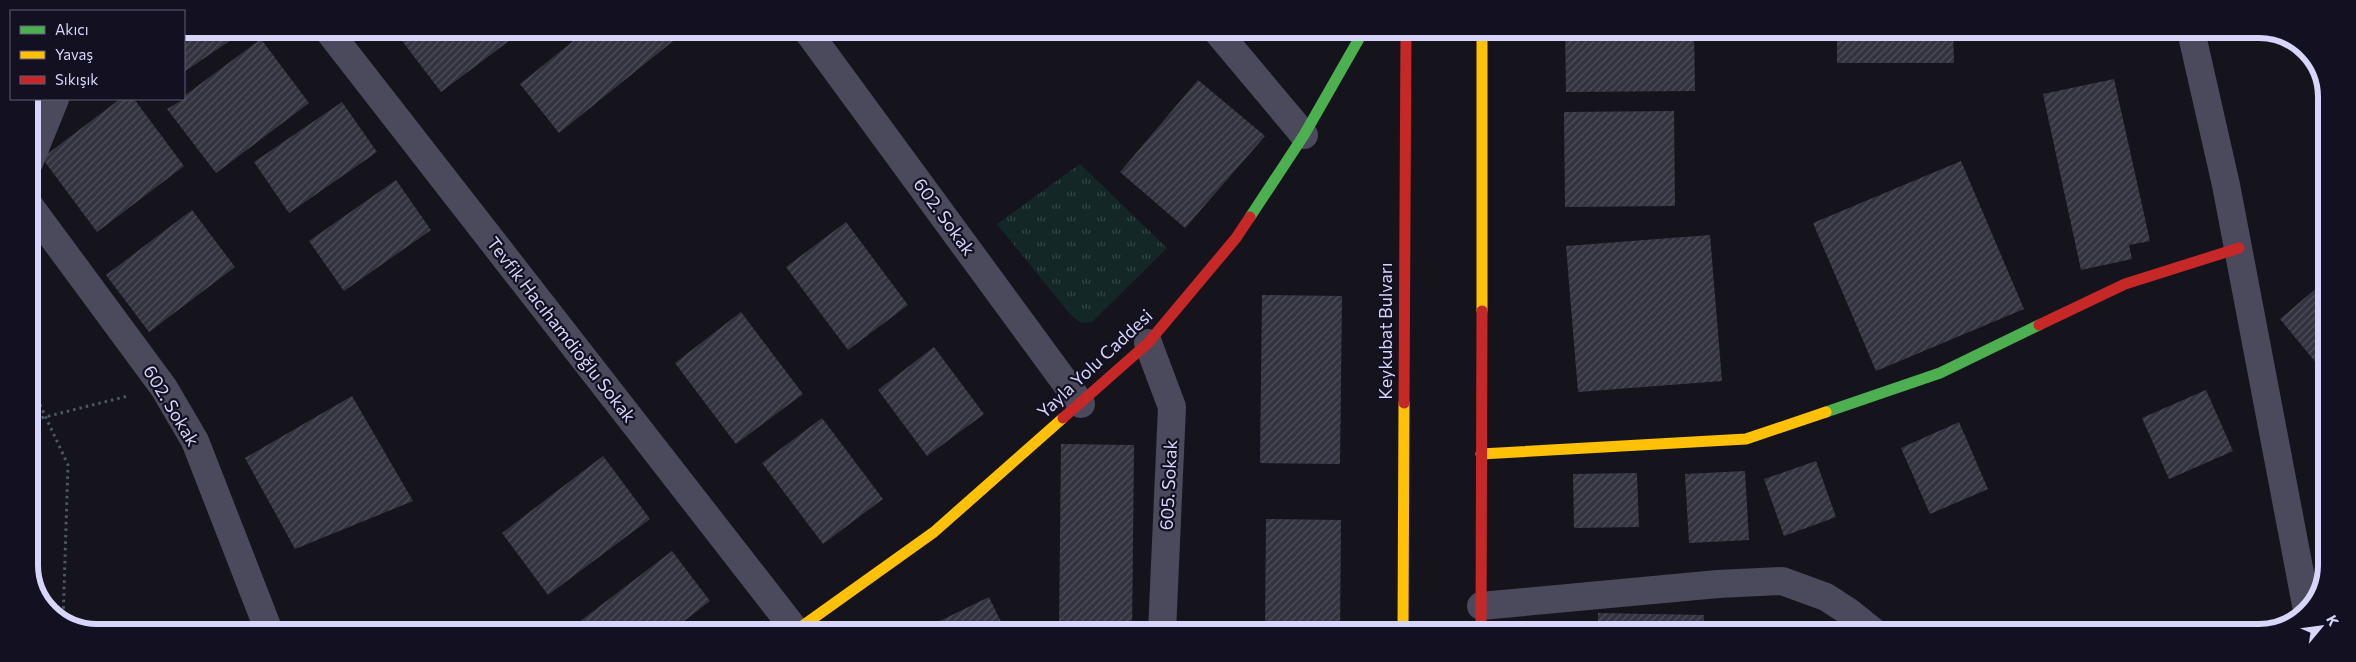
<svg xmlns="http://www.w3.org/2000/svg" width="2356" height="662" font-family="Commissioner,sans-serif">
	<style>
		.park { fill: url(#park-tufts) }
		.building { fill: url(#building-hatch) }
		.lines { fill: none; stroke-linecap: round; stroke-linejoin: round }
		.path { stroke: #4c5963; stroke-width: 3; stroke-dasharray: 2.5 4; stroke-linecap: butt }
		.street { stroke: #4b4a5c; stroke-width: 28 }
		.fast { stroke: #4caf50; stroke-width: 11 }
		.slow { stroke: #ffc107; stroke-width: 11 }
		.jam { stroke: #c62828; stroke-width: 11 }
		.labels { text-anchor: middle; stroke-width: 4.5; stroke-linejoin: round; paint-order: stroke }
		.street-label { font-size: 18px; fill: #d7d5fa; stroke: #121021 }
		.rim { fill: none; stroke: #d7d5fa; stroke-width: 6 }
	</style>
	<defs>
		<pattern id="park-tufts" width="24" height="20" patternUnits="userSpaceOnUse" patternTransform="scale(1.25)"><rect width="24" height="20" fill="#142727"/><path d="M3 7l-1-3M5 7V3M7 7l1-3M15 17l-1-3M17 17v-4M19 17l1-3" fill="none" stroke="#354547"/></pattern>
		<pattern id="building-hatch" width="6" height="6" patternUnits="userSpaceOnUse" patternTransform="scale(1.25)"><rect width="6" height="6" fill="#33323f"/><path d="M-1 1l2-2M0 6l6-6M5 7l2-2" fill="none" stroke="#504f5c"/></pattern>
	</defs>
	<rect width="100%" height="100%" fill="#15141d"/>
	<g class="park">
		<polygon points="1080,164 1167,248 1092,322 1081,323 1070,314 997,224"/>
		<polygon points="29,508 42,596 41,601 29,570"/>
	</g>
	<g class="building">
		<polygon points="184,29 247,29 184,72"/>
		<polygon points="393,29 519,29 521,32 441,92"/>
		<polygon points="588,29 688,29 559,133 520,84"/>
		<polygon points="1565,30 1694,30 1695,91 1566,92"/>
		<polygon points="1837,31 1953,31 1954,63 1837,63"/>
		<polygon points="261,39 309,103 216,173 167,109 184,99 184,96"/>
		<polygon points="2114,79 2150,241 2129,245 2132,259 2081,270 2043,94"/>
		<polygon points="1198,80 1265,136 1185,228 1120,172"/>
		<polygon points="120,99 134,99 184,166 97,232 42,158"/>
		<polygon points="342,102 377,152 289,213 254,162"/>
		<polygon points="1674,111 1675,206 1565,207 1564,112"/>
		<polygon points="1961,161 2024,309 1876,371 1813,223"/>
		<polygon points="396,180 431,230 344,291 309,241"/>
		<polygon points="192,210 235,267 149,332 106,275"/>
		<polygon points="846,222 908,305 848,350 786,267"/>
		<polygon points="1710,235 1722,381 1578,392 1566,246"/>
		<polygon points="2326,280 2326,375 2280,319"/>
		<polygon points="1262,295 1342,296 1340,464 1260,463"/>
		<polygon points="741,312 803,394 736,444 675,363"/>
		<polygon points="934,347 984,414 927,456 878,390"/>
		<polygon points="2206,390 2233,451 2169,479 2142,418"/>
		<polygon points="352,396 413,501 295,549 245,458"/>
		<polygon points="822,418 883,499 823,544 762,463"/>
		<polygon points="1959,422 1988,489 1930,514 1901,448"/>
		<polygon points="1061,444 1134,445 1132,632 1059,632"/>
		<polygon points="603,456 650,519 548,595 502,533"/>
		<polygon points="1816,461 1836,517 1784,536 1764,479"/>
		<polygon points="1745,471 1749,540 1689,543 1685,474"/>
		<polygon points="1637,473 1639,527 1574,528 1573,474"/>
		<polygon points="1266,519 1341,520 1340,632 1265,632"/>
		<polygon points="672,551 710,601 670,632 566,632"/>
		<polygon points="989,597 1006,632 917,632"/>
		<polygon points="1598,613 1704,615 1704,633 1598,633"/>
	</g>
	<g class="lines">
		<g class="path">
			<polyline points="29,381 68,465 63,621"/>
			<polyline points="29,421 128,396"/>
		</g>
		<g class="street">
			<polyline points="327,29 796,631"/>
			<polyline points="806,29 1081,404"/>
			<polyline points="1216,30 1304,135"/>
			<polyline points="2191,31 2226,185 2307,610"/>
			<polyline points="29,163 55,99"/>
			<polyline points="29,205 164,388 195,441 269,631"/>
			<polyline points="1148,343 1172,407 1162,632"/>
			<polyline points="1481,606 1718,584 1782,581 1826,597 1849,612 1875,633"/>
		</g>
		<g class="fast">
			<polyline points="1250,217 1304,135 1364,30"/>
			<polyline points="1826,412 1940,373 2039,325"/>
		</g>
		<g class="slow">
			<polyline points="1482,311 1482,30"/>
			<polyline points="1481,454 1746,439 1826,412"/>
			<polyline points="794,632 934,532 1063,418"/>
			<polyline points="1403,632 1404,403"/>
		</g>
		<g class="jam">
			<polyline points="2039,325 2125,284 2239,248"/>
			<polyline points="1404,403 1406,30"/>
			<polyline points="1063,418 1148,343 1236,238 1250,217"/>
			<polyline points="1481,632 1482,311"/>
		</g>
	</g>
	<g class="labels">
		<g class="street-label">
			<text transform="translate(944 217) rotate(54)" y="6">602. Sokak</text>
			<text transform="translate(561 330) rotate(52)" y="6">Tevfik Hacıhamdioğlu Sokak</text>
			<text transform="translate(1386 331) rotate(-90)" y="6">Keykubat Bulvarı</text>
			<text transform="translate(1095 364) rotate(-43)" y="6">Yayla Yolu Caddesi</text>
			<text transform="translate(171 406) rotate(59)" y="6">602. Sokak</text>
			<text transform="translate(1169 485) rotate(-87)" y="6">605. Sokak</text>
		</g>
	</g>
	<path d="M0 0H2356V662H0ZM97 38H2259A59 59 0 0 1 2318 97V565A59 59 0 0 1 2259 624H97A59 59 0 0 1 38 565V97A59 59 0 0 1 97 38Z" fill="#121021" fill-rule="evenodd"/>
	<path class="rim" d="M97 38H2259A59 59 0 0 1 2318 97V565A59 59 0 0 1 2259 624H97A59 59 0 0 1 38 565V97A59 59 0 0 1 97 38Z"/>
	<rect x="10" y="10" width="175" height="90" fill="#121021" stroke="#615f78"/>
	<rect x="20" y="26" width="25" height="8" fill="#4caf50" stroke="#615f78"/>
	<text x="55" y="35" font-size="15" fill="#d7d5fa">Akıcı</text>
	<rect x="20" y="51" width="25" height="8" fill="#ffc107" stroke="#615f78"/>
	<text x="55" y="60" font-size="15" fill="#d7d5fa">Yavaş</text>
	<rect x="20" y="76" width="25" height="8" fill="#c62828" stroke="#615f78"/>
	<text x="55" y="85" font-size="15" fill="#d7d5fa">Sıkışık</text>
	<g transform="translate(2321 627) rotate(61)" stroke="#121021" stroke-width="4" paint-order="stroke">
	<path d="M0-4L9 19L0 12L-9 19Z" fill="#d7d5fa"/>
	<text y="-8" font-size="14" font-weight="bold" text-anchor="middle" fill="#d7d5fa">K</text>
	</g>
</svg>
